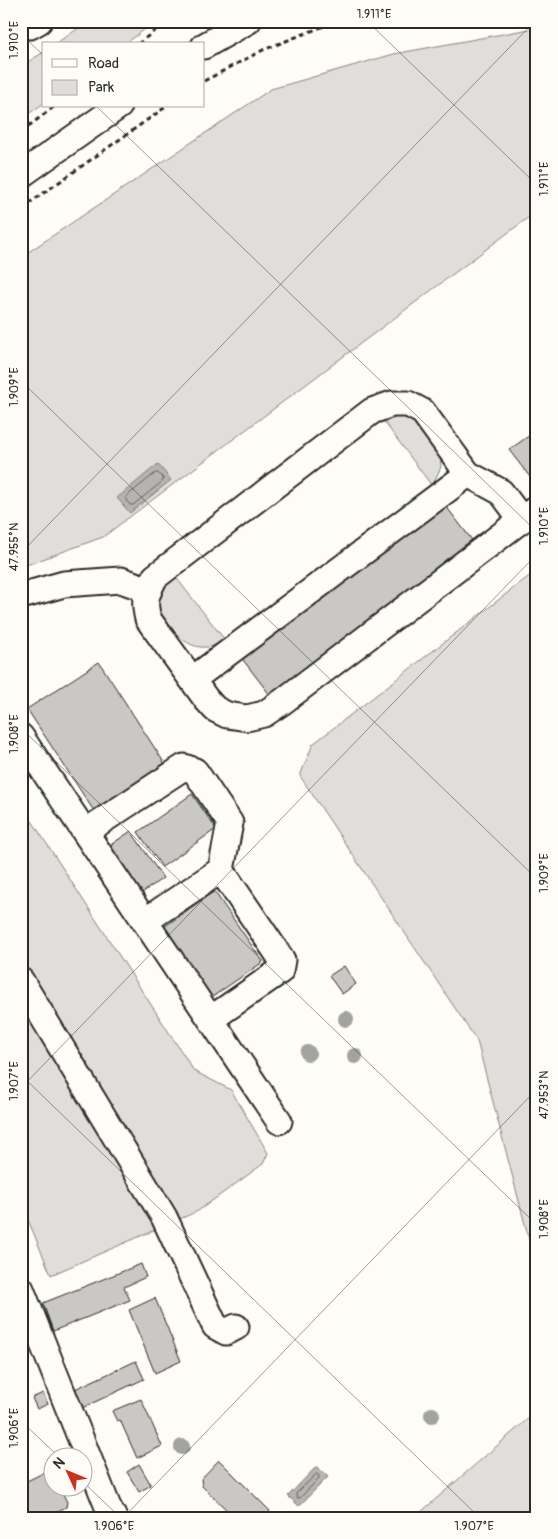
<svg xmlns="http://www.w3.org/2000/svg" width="558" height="1539" font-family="Pangolin,sans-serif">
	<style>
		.green { fill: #dfdeda; stroke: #858482 }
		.water { fill: #b5b4b1; stroke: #7e7d7b }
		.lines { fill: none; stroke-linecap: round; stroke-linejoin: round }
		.shore { stroke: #626261; stroke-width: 1 }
		.building { fill: #c9c8c4; stroke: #2b2b2b }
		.minor-casing { stroke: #2b2b2b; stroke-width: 29 }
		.path { stroke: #2b2b2b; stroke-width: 3; stroke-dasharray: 5 4; stroke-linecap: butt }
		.minor { stroke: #fdfcf7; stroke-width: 25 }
		.tree { fill: #a2a29f }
		.ticks { fill: none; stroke: #2b2b2b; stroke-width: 1; stroke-opacity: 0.45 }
		.neatline { fill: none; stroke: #2b2b2b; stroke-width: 2 }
		.ticks-label { font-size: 12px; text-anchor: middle; fill: #2b2b2b }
	</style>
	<rect width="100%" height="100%" fill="#fdfcf7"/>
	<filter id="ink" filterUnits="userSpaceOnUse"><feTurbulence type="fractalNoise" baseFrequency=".02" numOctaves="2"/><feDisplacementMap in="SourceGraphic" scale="10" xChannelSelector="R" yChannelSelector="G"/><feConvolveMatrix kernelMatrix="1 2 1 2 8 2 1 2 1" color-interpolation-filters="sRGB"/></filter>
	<g filter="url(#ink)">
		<g class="green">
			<polygon points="89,21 156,21 125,44 55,44"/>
			<polygon points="530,29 537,29 537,211 103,537 21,567 21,257 271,89 394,54"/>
			<polygon points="44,52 44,103 21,119 21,66"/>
			<polygon points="403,417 415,422 440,457 441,467 432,486 382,419"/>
			<polygon points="537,570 537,1270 477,1041 300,776 313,744"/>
			<path d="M174,575L225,640C202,655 184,645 169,625C164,618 158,609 158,601C159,590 167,582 174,575Z"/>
			<polygon points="21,804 194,1071 231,1090 268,1153 263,1164 198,1211 51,1275 21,1203"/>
			<polygon points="537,1411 537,1518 414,1518"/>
		</g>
		<g class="water">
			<polygon points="158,464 171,480 130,513 117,498"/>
			<polygon points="317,1466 328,1477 299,1506 288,1496"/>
		</g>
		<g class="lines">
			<g class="shore">
				<polygon points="156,473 158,473 163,478 163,481 133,505 130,505 126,500 126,497"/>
				<polygon points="317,1474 319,1476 319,1478 300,1498 297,1498 296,1494"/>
			</g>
		</g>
		<g class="building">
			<polygon points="537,430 537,486 509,450"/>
			<polygon points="442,501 472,540 270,695 240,656"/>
			<polygon points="99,662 165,764 94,811 27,709"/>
			<polygon points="192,794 216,829 162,867 138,832"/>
			<polygon points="131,831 163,878 139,895 106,848"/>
			<polygon points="214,891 263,962 212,997 164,927"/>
			<polygon points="344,966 356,984 342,994 329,976"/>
			<polygon points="141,1264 146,1277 124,1287 130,1300 53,1331 43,1303"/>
			<polygon points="155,1298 181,1361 155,1373 129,1310"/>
			<polygon points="136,1361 144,1379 82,1408 75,1389"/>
			<polygon points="43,1393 48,1404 37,1409 32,1398"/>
			<polygon points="141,1399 162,1446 137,1458 120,1420 117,1421 112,1411"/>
			<polygon points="219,1460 270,1511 263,1518 235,1518 202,1486 201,1479"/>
			<polygon points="139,1464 151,1485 139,1492 127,1472"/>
			<polygon points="45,1472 51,1484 52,1483 52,1486 59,1486 67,1502 66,1507 45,1518 32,1518 21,1497 21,1484"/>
		</g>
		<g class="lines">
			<g class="minor-casing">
				<g id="minor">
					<polyline points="27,21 30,26 39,21"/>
					<polyline points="204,46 248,21"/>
					<polyline points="21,175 119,106"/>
					<path d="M522,520L501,492L468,474L423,412L408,404H392L372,411L155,577C146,595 143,599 148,619L206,699L215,709L227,715L247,718L264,714L282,702L537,508"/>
					<polyline points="21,596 64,584 121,580 149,590"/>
					<polyline points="193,679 468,474"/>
					<polyline points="21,737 279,1121"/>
					<polyline points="85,832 184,767 195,771 230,823 221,870 282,960 280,971 211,1019"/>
					<polyline points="145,921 221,870"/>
					<polyline points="21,981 164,1217 215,1326 226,1332 236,1327"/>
					<polyline points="21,1289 108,1507 114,1518"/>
				</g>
			</g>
			<g class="path">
				<polyline points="138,44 167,21"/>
				<polyline points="204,81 263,50 337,21"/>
				<polyline points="21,132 55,106"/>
				<polyline points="21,209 167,106"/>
			</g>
			<use href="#minor" class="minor"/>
		</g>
		<g class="tree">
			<circle cx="346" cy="1019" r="8"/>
			<circle cx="308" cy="1053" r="8"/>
			<circle cx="355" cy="1056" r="8"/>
			<circle cx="432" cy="1415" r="8"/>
			<circle cx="182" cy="1447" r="8"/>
		</g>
	</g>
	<path class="ticks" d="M367,21L537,185M21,34L44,56M96,106L537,532M21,381L537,879M21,553L535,21M21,728L537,1225M21,1075L480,1518M21,1088L537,554M21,1421L58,1456M82,1481L121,1518M123,1518L537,1089"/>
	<rect width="558" height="1539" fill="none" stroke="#fdfcf7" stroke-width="55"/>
	<rect x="42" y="42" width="162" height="65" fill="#fdfcf7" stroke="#a9a8a5"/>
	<rect x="52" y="59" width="25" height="8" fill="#fdfcf7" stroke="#a9a8a5"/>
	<text x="88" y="68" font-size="15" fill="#2b2b2b">Road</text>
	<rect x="52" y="80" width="25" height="15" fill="#dfdeda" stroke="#a9a8a5"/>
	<text x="88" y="92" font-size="15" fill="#2b2b2b">Park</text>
	<g transform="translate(68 1472) rotate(314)"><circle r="24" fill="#fdfcf7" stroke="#a9a8a5"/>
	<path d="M0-4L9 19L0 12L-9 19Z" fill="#c8321e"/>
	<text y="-8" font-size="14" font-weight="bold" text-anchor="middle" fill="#2b2b2b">N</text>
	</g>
	<rect x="28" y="28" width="502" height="1484" class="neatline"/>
	<g class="ticks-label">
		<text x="374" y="18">1.911°E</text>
		<text transform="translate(14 40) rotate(-90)" y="4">1.910°E</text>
		<text transform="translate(544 179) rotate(-90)" y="4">1.911°E</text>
		<text transform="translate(14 387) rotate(-90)" y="4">1.909°E</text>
		<text transform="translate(544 526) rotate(-90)" y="4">1.910°E</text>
		<text transform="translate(14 547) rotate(-90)" y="4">47.955°N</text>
		<text transform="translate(14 734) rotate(-90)" y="4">1.908°E</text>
		<text transform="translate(544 873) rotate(-90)" y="4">1.909°E</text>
		<text transform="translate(14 1081) rotate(-90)" y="4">1.907°E</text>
		<text transform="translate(544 1095) rotate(-90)" y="4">47.953°N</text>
		<text transform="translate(544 1219) rotate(-90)" y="4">1.908°E</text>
		<text transform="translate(14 1428) rotate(-90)" y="4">1.906°E</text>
		<text x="114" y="1530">1.906°E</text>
		<text x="474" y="1530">1.907°E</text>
	</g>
</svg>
